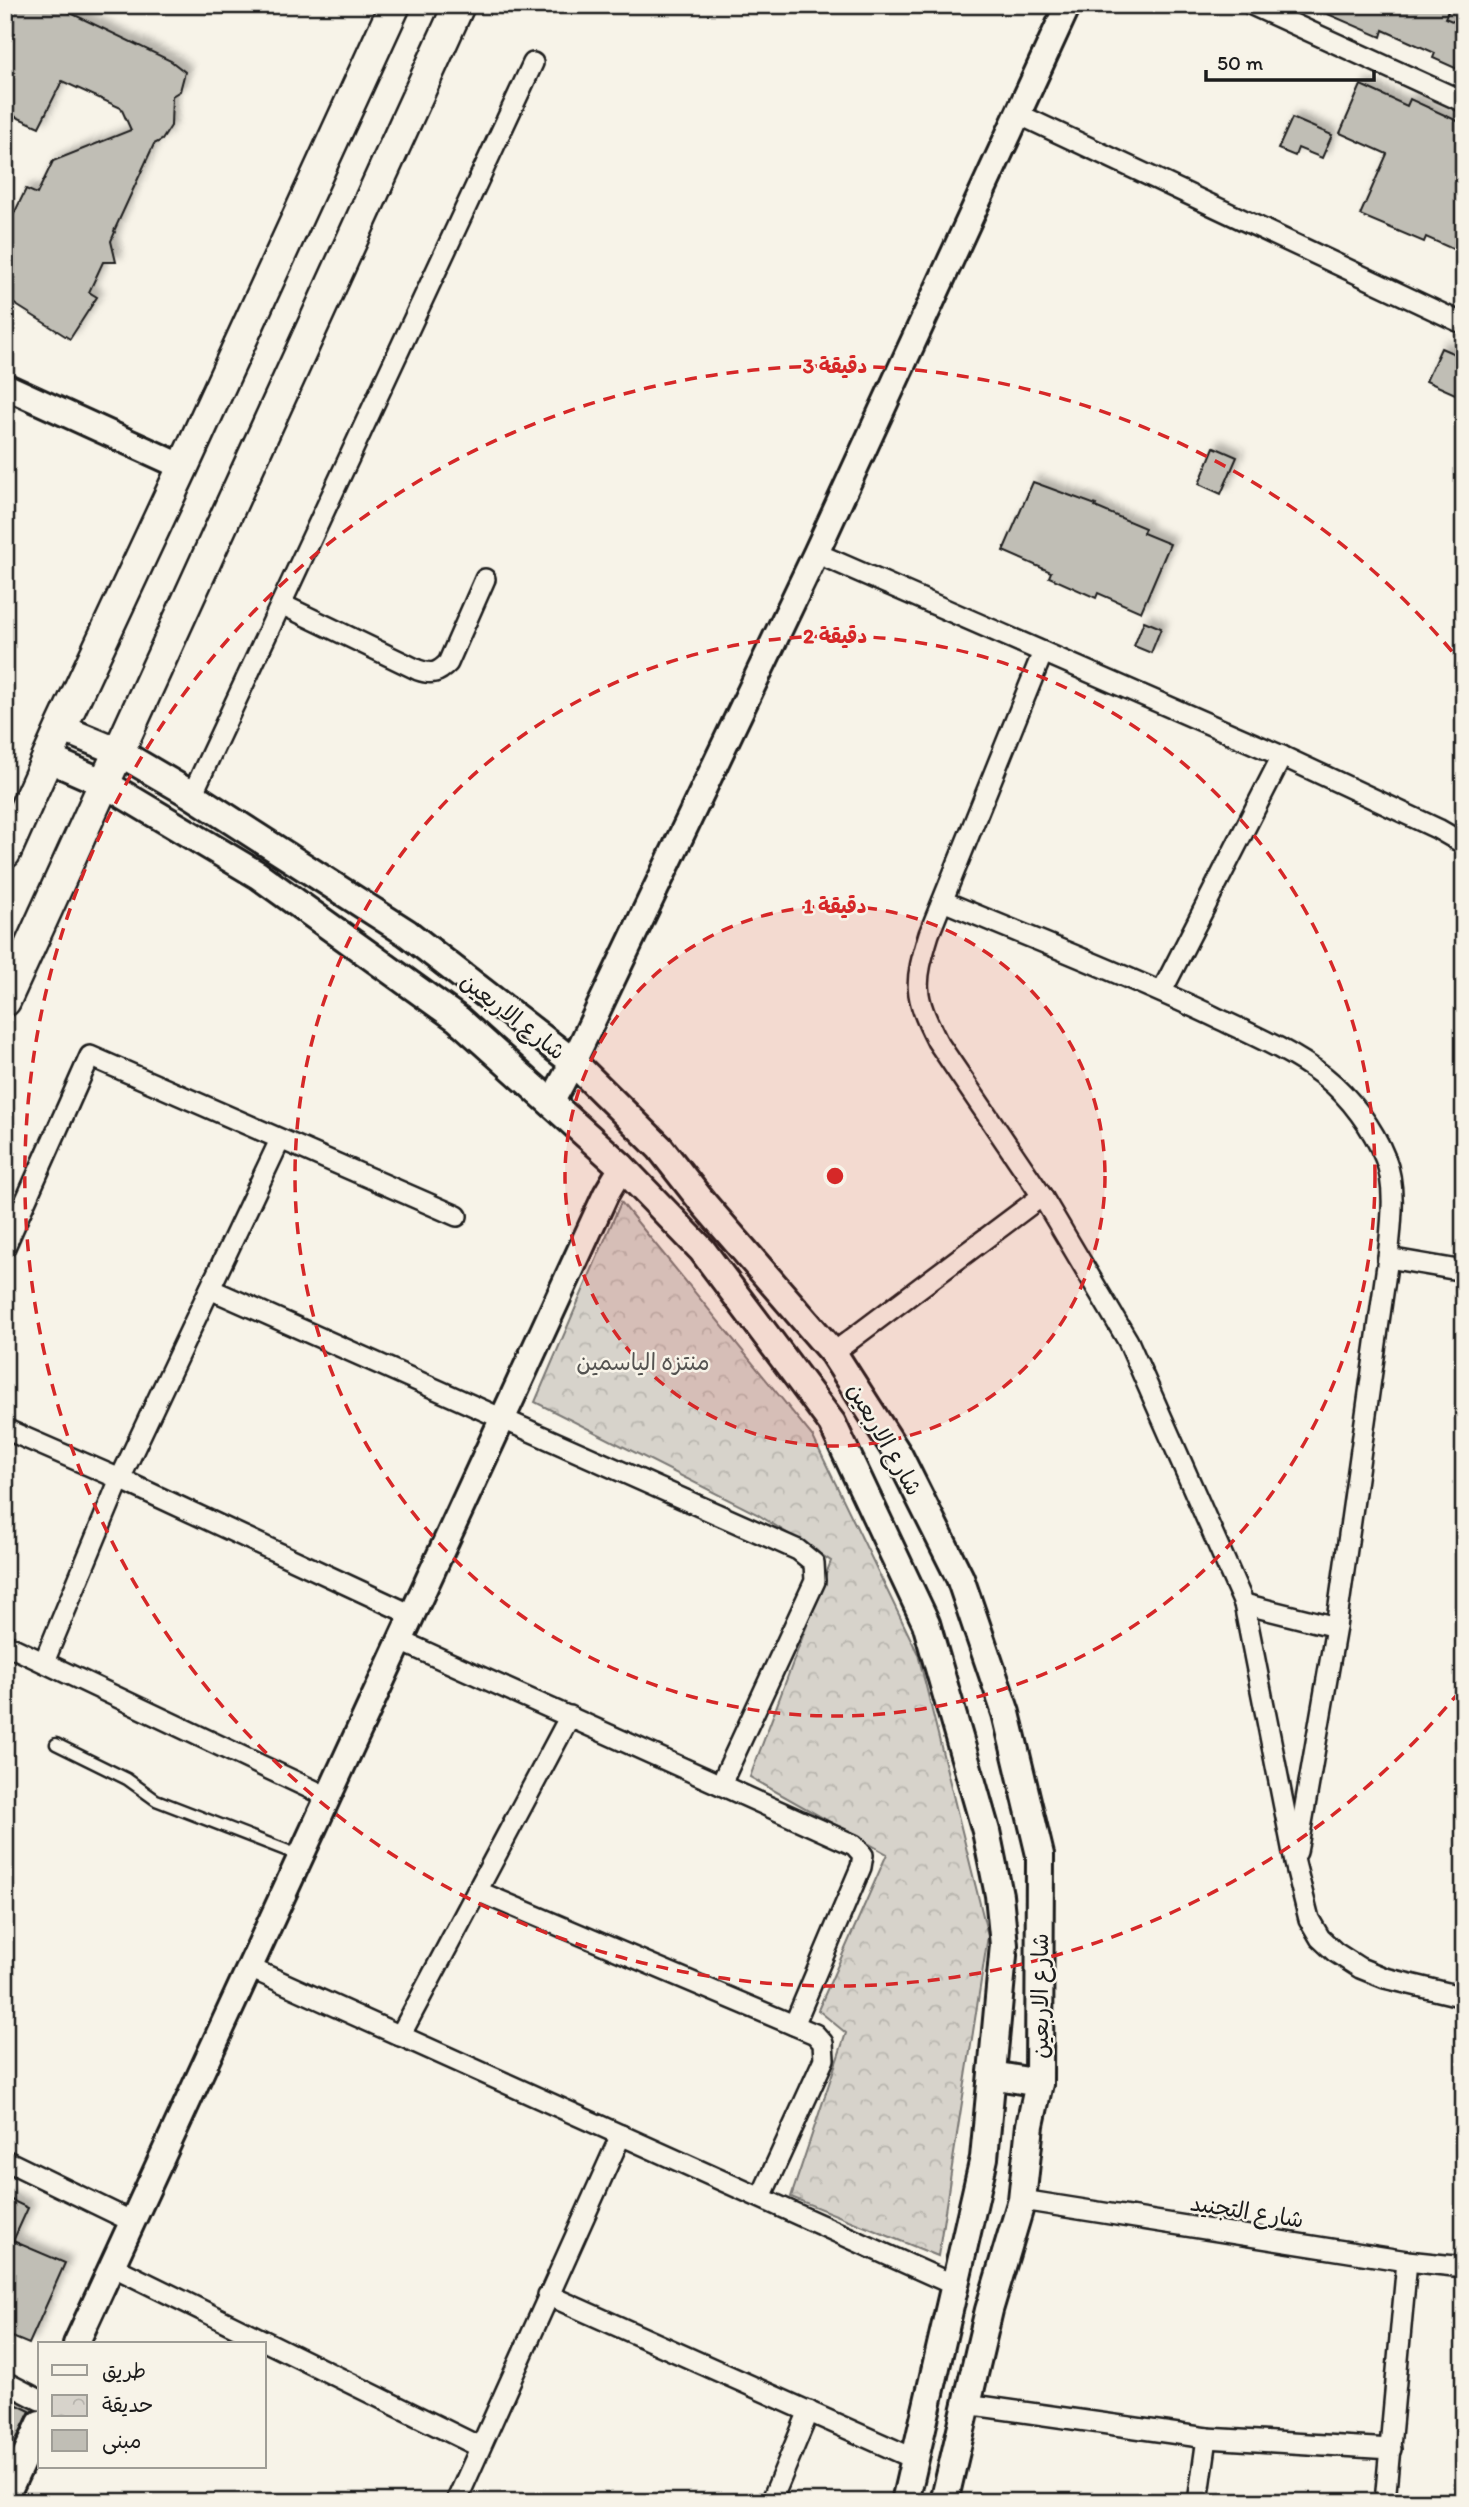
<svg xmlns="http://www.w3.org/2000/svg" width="1469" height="2507" font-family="Itim,'Playpen Sans Arabic',sans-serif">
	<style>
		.park { fill: url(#park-crowns); stroke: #7a7874; stroke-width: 2 }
		.building { fill: #c0beb5; stroke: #1c1c1c; stroke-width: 2; filter: url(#shadow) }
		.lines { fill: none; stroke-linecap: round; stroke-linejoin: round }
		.service-casing { stroke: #1c1c1c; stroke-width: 15 }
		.minor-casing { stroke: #1c1c1c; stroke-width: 24 }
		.tertiary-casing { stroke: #1c1c1c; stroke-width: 30 }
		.secondary-casing { stroke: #1c1c1c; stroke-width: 32 }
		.primary-casing { stroke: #1c1c1c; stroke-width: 35 }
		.service { stroke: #f7f3e8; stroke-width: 10 }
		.minor { stroke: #f7f3e8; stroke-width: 19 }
		.tertiary { stroke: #f7f3e8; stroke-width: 24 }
		.secondary { stroke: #f7f3e8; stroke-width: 26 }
		.primary { stroke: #f7f3e8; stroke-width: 30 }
		.ring { fill: none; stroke: #d62828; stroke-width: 3.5; stroke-dasharray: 12 9 }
		.labels { text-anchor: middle; stroke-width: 5; stroke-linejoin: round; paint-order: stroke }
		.street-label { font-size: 23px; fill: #1c1c1c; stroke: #f7f3e8 }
		.park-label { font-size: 23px; fill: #545351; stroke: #f7f3e8 }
		.centre { fill: #d62828; stroke: #f7f3e8; stroke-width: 3.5 }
		.ring-label { font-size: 21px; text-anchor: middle; font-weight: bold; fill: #d62828; stroke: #f7f3e8; stroke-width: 5; stroke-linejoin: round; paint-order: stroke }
	</style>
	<defs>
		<pattern id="park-crowns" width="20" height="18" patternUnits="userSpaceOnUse" patternTransform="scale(1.75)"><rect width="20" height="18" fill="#d7d3cb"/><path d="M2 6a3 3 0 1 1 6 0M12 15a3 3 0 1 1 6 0" fill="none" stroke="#b8b5ae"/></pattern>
		<filter id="shadow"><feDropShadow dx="6" dy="-6" stdDeviation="3.5" flood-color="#0004"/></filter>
	</defs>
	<rect width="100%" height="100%" fill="#f7f3e8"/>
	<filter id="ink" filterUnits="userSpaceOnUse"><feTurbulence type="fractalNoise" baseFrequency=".0143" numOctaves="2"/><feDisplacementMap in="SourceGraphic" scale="14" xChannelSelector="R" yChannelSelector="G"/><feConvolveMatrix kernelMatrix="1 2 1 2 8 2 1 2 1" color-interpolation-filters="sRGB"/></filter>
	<g filter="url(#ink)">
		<polygon class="park" points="621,1202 813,1437 918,1654 988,1936 938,2256 791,2197 846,2033 818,2010 887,1854 750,1777 831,1561 757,1514 535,1402"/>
		<g class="building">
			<polygon points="15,5 54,5 171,61 185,72 180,91 172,96 171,126 162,140 154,144 114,231 115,232 111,241 116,262 103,262 89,292 97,297 70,339 5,298 5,232 26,189 37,194 53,161 131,130 121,108 62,81 39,127 5,112 5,27"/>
			<polygon points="1307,5 1451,5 1445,18 1464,26 1464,72 1433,58 1435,53 1383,30 1381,37"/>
			<polygon points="1361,85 1407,106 1410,99 1464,124 1464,254 1426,237 1424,242 1360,215 1387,154 1340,133"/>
			<polygon points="1292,118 1332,135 1322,158 1298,148 1295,156 1278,149"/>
			<polygon points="1441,348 1464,358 1464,398 1426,381"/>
			<polygon points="1214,447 1237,457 1221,494 1199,484"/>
			<polygon points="1033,482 1096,505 1095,507 1145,528 1143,533 1170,544 1141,612 1098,593 1096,598 1049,577 1051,572 1003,551"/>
			<polygon points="1144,621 1161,628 1151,653 1134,646"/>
			<polygon points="5,2197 28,2208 13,2241 65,2263 29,2344 5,2334"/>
			<polygon points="5,2399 30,2411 5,2463"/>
		</g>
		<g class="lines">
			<g class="service-casing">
				<polyline id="service" points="56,1744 127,1779 156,1800 301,1856"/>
			</g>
			<g class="minor-casing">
				<g id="minor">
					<polyline points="1252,5 1464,102"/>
					<polyline points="1018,114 1464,324"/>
					<polyline points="816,553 1282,756 1438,829 1464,844"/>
					<path d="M281,604L418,670C432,675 438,673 448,663L485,579"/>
					<path d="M1043,652L929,934C914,983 913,994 937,1041L1042,1196L1128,1341L1244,1604L1295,1863L1309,1919L1320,1938L1335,1952L1360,1968L1385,1978L1464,1997"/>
					<polyline points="192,795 533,63"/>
					<path d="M943,901C1033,939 1125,974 1213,1016C1251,1034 1291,1051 1325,1077C1350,1097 1373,1128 1385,1158C1397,1188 1391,1226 1388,1258L1336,1627L1297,1852"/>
					<polyline points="1162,991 1282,756"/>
					<polyline points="5,1247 90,1056 457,1216"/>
					<polyline points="1388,1258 1464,1271"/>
					<polyline points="210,1289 798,1550 814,1563 815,1581 721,1784"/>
					<polyline points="833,1353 1042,1196"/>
					<polyline points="5,1429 120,1479 412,1615"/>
					<polyline points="1244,1604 1336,1627"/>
					<polyline points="401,1641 854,1845 863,1855 861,1867 794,2025"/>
					<polyline points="5,1644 328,1797"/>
					<polyline points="44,1662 120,1479 280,1140"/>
					<polyline points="477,1891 815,2034 823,2043 824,2059 761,2197"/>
					<polyline points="250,1968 954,2285"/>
					<polyline points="400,2036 570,1716"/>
					<polyline points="5,2160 133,2222"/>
					<polyline points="1022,2200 1407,2261 1464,2267"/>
					<polyline points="112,2266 480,2447"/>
					<polyline points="548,2295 915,2459"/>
					<polyline points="5,2382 40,2400"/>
					<polyline points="966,2404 1207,2438 1391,2449"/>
					<polyline points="456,2502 621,2135"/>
					<polyline points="771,2502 809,2411"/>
					<polyline points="1198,2502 1207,2438"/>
					<polyline points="1385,2502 1407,2261"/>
				</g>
			</g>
			<g class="tertiary-casing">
				<g id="tertiary">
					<polyline points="5,386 183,467"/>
					<polyline points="551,1103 573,1062 816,553 1068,5"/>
					<polyline points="76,2344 606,1194 622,1167"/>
					<polyline points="5,2499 40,2423"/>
				</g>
			</g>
			<g class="secondary-casing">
				<g id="secondary">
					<polyline points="61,728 117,751 192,795 407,933 573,1062 660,1148 704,1204 833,1353 899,1456 960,1578 1006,1713 1040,1855 1039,2083 1030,2125 1022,2200 989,2310 944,2502"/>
					<polyline points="47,758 104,783 258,875 458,1019 622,1167 702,1250 832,1423 926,1623 986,1831 999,1895 1004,1945 984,2158 905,2502"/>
					<polyline points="992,2075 1039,2083"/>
				</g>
			</g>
			<g class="primary-casing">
				<g id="primary">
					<polyline points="5,853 61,728 183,467 395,5"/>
					<polyline points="5,1001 459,5"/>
				</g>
			</g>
			<use href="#service" class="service"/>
			<use href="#minor" class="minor"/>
			<use href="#tertiary" class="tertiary"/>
			<use href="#secondary" class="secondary"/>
			<use href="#primary" class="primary"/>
		</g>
	</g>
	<circle cx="835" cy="1176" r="270" fill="#d62828" fill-opacity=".12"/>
	<g class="ring">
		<circle cx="835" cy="1176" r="270"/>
		<circle cx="835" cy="1176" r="540"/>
		<path d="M1460 1691A810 810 0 1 1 1460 661"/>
	</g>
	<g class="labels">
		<g class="street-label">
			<text transform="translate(513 1016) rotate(38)" y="8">شارع الاربعين</text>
			<text transform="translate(885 1439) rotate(60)" y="8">شارع الاربعين</text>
			<text transform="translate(1040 1996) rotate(-90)" y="8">شارع الاربعين</text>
			<text transform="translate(1247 2211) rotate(9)" y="8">شارع التجنيد</text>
		</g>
		<g class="park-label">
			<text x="643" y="1370">منتزه الياسمين</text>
		</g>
	</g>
	<circle cx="835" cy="1176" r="10" class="centre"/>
	<g class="ring-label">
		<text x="835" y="373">3 دقيقة</text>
		<text x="835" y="643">2 دقيقة</text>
		<text x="835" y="913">1 دقيقة</text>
	</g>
	<rect width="1469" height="2507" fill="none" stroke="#f7f3e8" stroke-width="28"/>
	<rect x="14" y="14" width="1441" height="2479" fill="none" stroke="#1c1c1c" stroke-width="2.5" filter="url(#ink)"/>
	<rect x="38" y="2342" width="228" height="126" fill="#f7f3e8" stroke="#9f9d96" stroke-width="2"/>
	<rect x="52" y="2365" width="35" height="10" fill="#f7f3e8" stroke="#9f9d96" stroke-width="2"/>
	<text x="102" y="2378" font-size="21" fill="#1c1c1c">طريق</text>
	<rect x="52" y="2395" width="35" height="21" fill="url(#park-crowns)" stroke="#9f9d96" stroke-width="2"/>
	<text x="102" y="2412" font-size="21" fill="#1c1c1c">حديقة</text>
	<rect x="52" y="2430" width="35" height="21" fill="#c0beb5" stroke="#9f9d96" stroke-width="2"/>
	<text x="102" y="2448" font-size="21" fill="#1c1c1c">مبنى</text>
	<path d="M1206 70v10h168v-10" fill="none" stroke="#1c1c1c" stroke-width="3.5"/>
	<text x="1217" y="70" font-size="21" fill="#1c1c1c" stroke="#f7f3e8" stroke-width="5" paint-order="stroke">50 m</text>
</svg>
